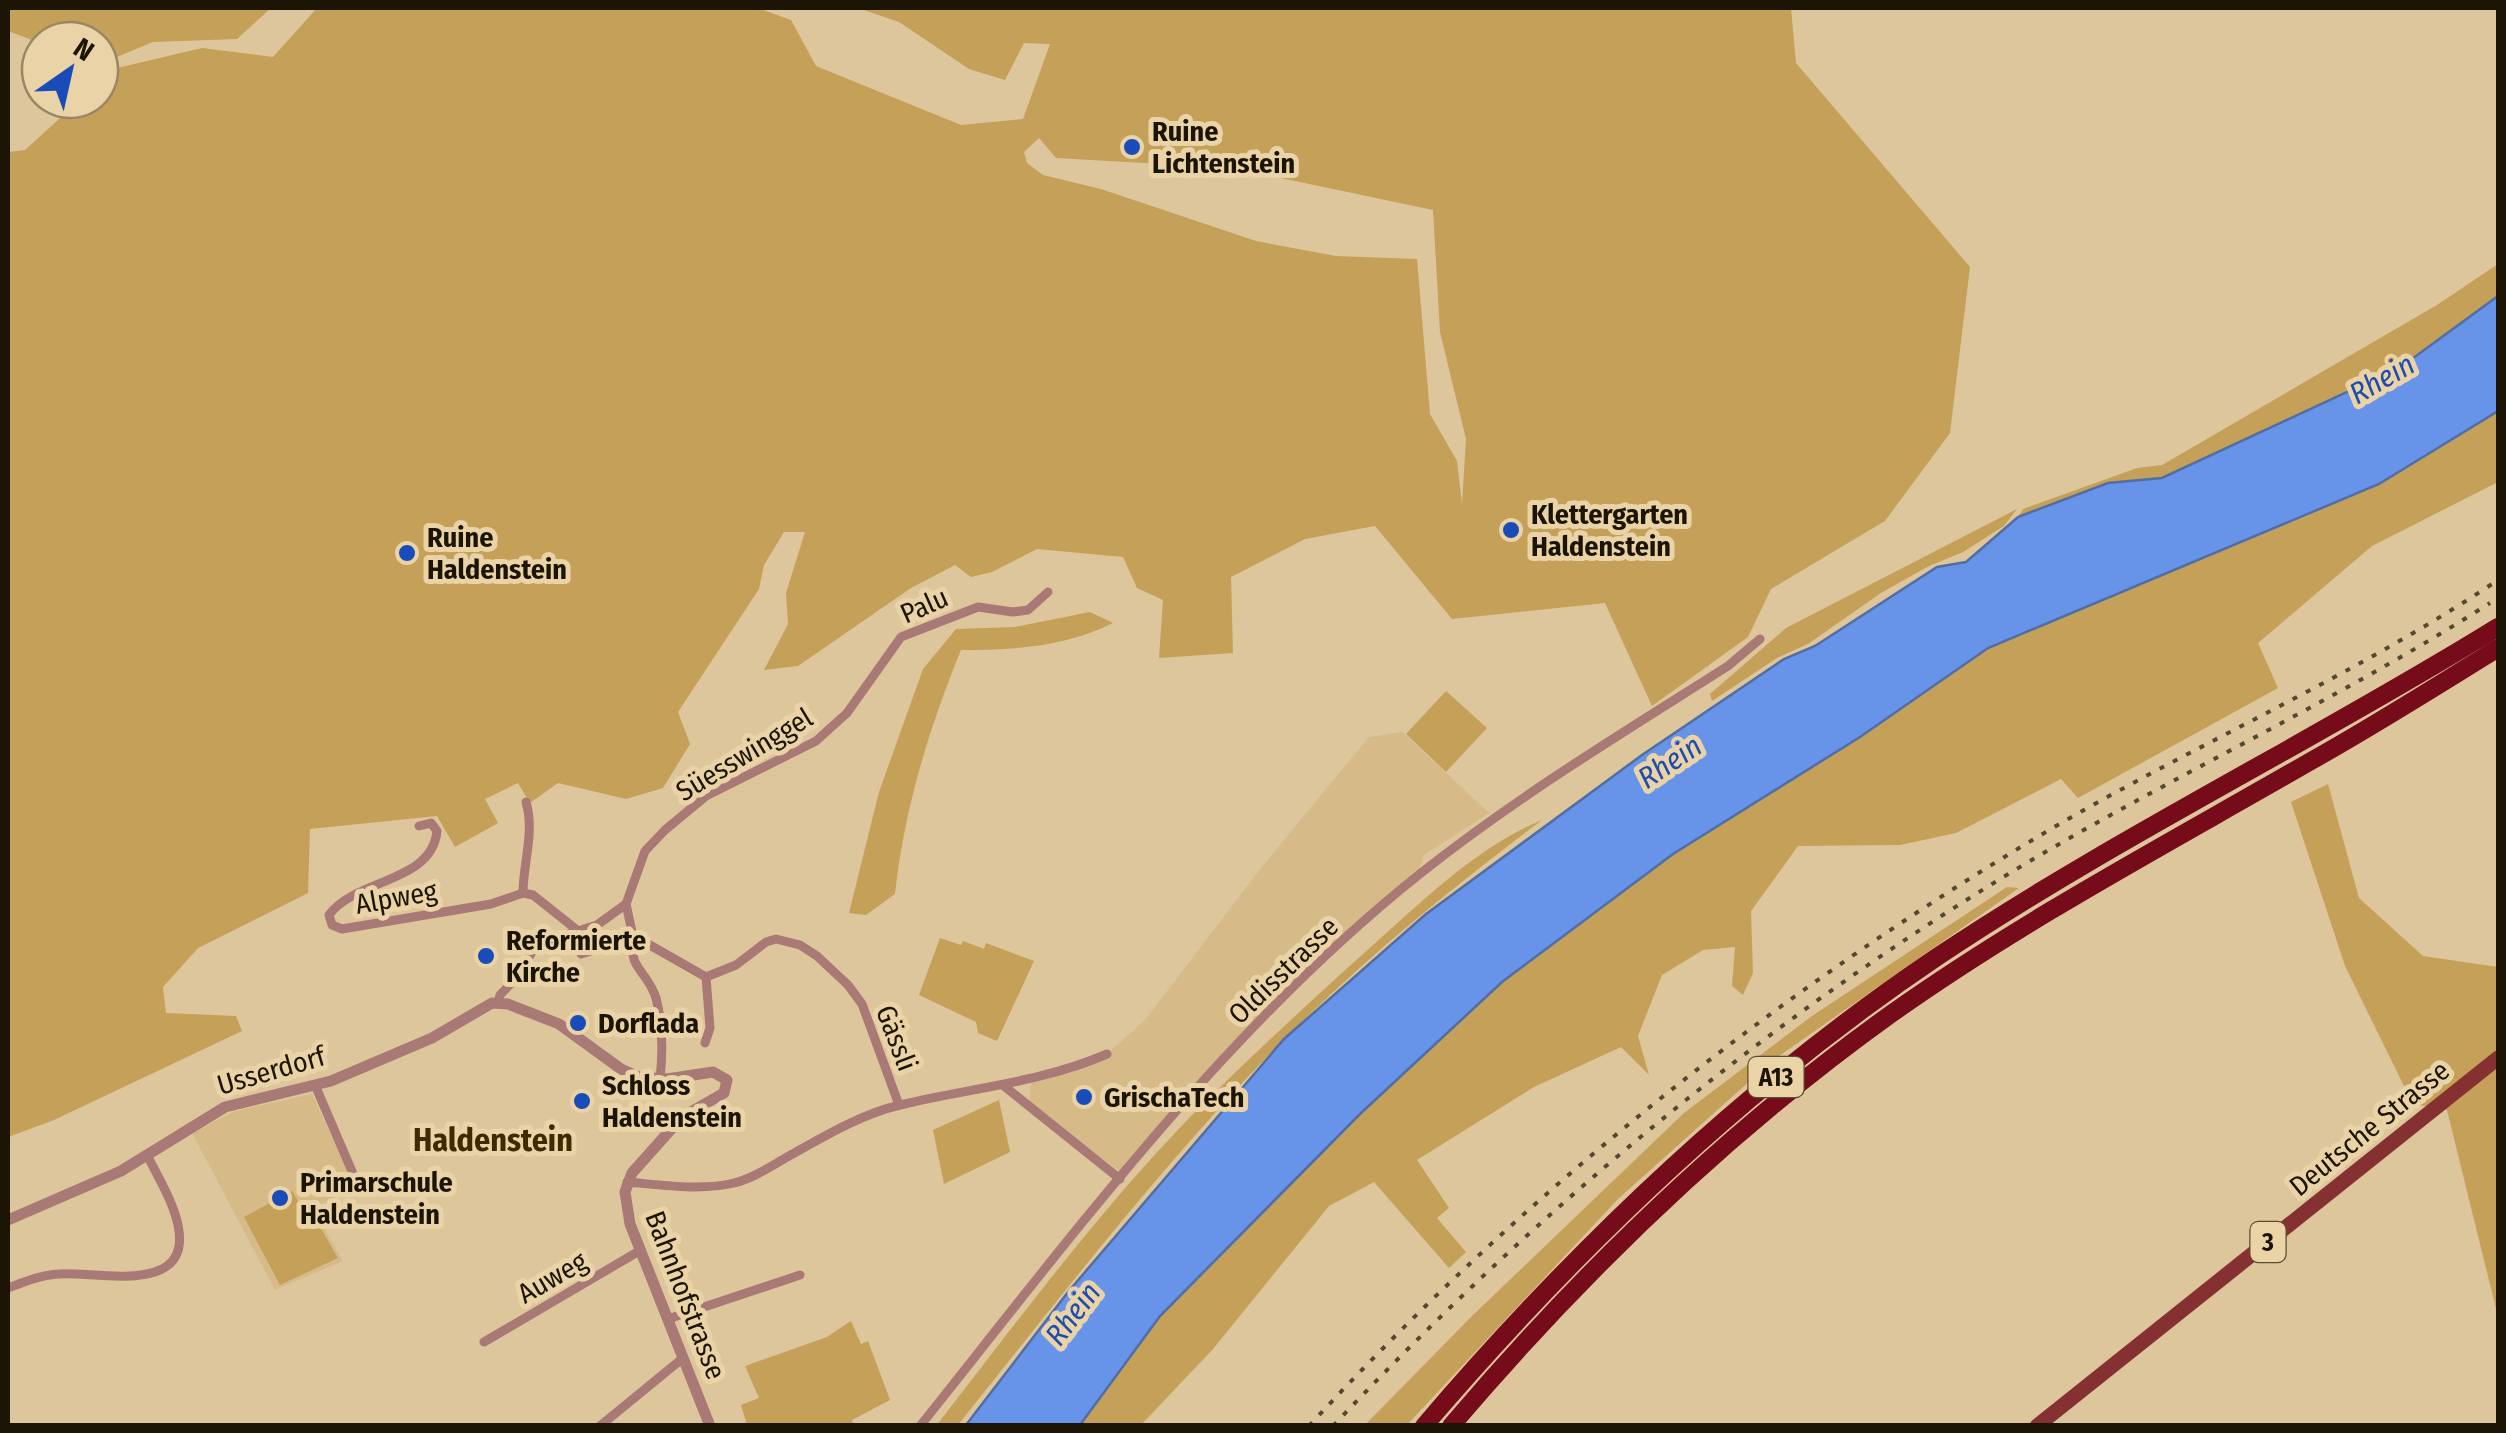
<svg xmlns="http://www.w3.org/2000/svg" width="2506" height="1433" font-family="'Fira Sans Condensed',sans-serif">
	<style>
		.built { fill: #d6bb89 }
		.green { fill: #c5a059; fill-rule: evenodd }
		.water { fill: #6794e9; stroke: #506ea4; stroke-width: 2.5 }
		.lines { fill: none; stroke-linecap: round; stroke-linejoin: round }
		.minor { stroke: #a97976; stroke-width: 9 }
		.tertiary { stroke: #a97976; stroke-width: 11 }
		.primary { stroke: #853132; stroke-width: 15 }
		.motorway { stroke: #760c19; stroke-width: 18 }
		.rail { stroke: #544830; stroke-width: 4; stroke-dasharray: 5 10; stroke-linecap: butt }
		.poi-dot { fill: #194cb8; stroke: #ead3a7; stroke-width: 4 }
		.labels { text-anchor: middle; stroke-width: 10; stroke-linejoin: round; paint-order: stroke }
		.shield { fill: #ead3a7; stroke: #5a4d35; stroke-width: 2.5 }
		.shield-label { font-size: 25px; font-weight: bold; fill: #1c1404 }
		.poi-label { font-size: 28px; font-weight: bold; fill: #1c1404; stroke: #ead3a7; text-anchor: start }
		.street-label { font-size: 28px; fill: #1c1404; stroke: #ead3a7 }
		.water-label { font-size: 30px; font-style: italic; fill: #1e4db0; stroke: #ead3a7 }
		.quarter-label { font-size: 32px; font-weight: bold; fill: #3d2a00; stroke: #ead3a7 }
	</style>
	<rect width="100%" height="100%" fill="#ddc69b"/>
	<g class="built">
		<polygon points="1402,732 1489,813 1424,855 1418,872 1179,1104 1160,1130 1119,1171 1029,1103 1031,1083 1107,1054 1145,1020 1261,868 1369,737"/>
		<polygon points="312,1094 355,1186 313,1209 343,1261 275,1290 192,1133 235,1111"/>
	</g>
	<g class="green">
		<polygon points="8,8 271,8 237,39 153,42 100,64 100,40 40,40 40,43 8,31"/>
		<path d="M317,8H758L791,20L816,66L961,125L1023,119L1050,44L1024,43L1005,80L969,69L899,22L858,8H1791L1796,63L1970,267L1950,433L1885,521L1771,589L1748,637L1652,706L1605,603L1452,619L1375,526L1305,539L1231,577L1233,653L1159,658L1163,600L1137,588L1123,557L1037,549L992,572L971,577L955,565L911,588L798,666L764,670L788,624L786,593L805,532H784L764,565L759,589L678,712L690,744L663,788L626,799L558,783L530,803L518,783L485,799L498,823L455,847L437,816L310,829L308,893L198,948L163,987L166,1013L236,1016L242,1031L54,1120L8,1137V152L25,150L80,100H100V81L113,69L202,48L273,57ZM1039,138L1056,158L1233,168L1433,210L1440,332L1466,439L1462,504L1457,461L1430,414L1417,259L1336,256L1256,241L1101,189L1043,175L1027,163L1024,152Z"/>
		<polygon points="2498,264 2498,296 2401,367 2162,478 2108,483 2018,517 2023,509 2137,468 2162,465 2437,305"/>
		<polygon points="2498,411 2498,482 2372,546 2258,643 2278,688 2078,798 2061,779 1956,833 1900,845 1798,846 1751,911 1753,973 1743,995 1732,986 1735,947 1703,950 1662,975 1638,1036 1649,1075 1621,1047 1534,1087 1417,1160 1449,1208 1437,1218 1466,1252 1449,1268 1374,1182 1329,1206 1213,1349 1141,1425 1080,1426 1160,1316 1360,1114 1502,982 1673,854 1860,737 1988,648 2379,484"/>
		<polygon points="2017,509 2004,526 1963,552 1927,567 1881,593 1808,644 1777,658 1712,701 1710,694 1786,628"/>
		<path d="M1090,612L1113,623C1065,647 1013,650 961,650C929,728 904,810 895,894L866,915L849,913L879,792L923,669L956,629L1015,627Z"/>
		<polygon points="1446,691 1487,728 1446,772 1406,734"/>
		<polygon points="2328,784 2359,898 2423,956 2498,967 2498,1317 2447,1110 2419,1105 2404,1086 2345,966 2291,802"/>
		<path d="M1542,820C1437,899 1334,984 1245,1080C1143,1190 1051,1308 958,1425L936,1426C1019,1319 1101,1208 1196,1111C1253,1054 1313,999 1373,945C1425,899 1477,847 1542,820Z"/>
		<polygon points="2007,887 2019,888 1772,1061 1618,1199 1407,1425 1365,1425 1471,1317 1684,1113 1812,1016"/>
		<polygon points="940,938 961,945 963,941 984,949 986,943 1034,961 997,1041 978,1033 976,1022 919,995"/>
		<polygon points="999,1100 1010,1152 944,1184 933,1130"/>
		<polygon points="292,1191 303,1209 311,1211 338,1258 280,1285 244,1217"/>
		<polygon points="851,1321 861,1344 868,1341 890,1400 852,1420 853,1425 747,1425 741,1405 759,1398 745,1366 827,1337"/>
	</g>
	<polygon class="water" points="2498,296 2498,411 2379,484 1988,648 1860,737 1673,854 1502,982 1360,1114 1160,1316 1080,1425 966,1425 1068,1292 1284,1039 1426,914 1642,755 1784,659 1815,646 1937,567 1966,562 2018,517 2108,483 2162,478 2401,367"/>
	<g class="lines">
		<g class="minor">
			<path d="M419,826L431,823L437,831C432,883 356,878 329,915L332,925L342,929L491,904L523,893"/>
			<path d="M523,893C523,862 535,833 526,802"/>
			<polyline points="523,893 533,895 577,930"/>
			<polyline points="581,954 622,941 634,941 626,904 645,851 665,830 706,796 816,741 847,713 901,637 978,607 1013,612 1028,610 1048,592"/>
			<polyline points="498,1003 500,995 518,976 532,952 546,941 597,925 626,904"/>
			<polyline points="705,1043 710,1028 706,977"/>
			<path d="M660,1079C663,1052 663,1025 656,998C647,970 628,969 634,941L648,944L706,977L736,965L766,942L776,939L800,945L817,956L848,985L862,1004L899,1105"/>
			<polyline points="315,1085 357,1183 365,1187 385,1177"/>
			<polyline points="1004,1086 1120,1179"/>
			<path d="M627,1182C662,1185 701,1191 734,1183C754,1178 771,1166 789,1156C823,1137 861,1114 900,1105C970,1088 1040,1083 1107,1054"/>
			<path d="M8,1288C24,1282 41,1275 59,1274C96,1271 193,1297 178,1225C173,1201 158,1177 147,1155"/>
			<polyline points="668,1319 800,1275"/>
			<polyline points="484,1342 641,1250"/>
			<polyline points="600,1426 683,1358"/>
			<path d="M920,1426C1075,1232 1226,1028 1421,873C1518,796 1624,732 1728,666L1760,639"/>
		</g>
		<polyline class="tertiary" points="8,1220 121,1171 225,1107 331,1081 432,1038 492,1003 508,1004 559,1024 621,1069 639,1077 667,1079 713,1072 727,1080 724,1093 682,1117 632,1173 625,1192 630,1224 710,1426"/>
		<polyline class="primary" points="2037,1426 2498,1058"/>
		<g class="motorway">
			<path d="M1424,1426C1575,1249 1744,1087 1937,957C2118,836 2314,741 2498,627"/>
			<path d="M1451,1426C1581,1273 1728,1131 1891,1014C2025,919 2169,843 2311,761C2375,725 2437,686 2498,648"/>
		</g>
		<g class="rail">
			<path d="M1309,1426C1526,1190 1781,988 2056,826C2202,741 2358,674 2498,580"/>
			<path d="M1333,1426C1534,1213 1760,1025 2010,873C2167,778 2335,702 2490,603"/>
		</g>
	</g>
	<g class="poi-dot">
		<circle cx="1132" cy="147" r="10"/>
		<circle cx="1511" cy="530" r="10"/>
		<circle cx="407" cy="553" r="10"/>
		<circle cx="486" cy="956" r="10"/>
		<circle cx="578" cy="1023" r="10"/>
		<circle cx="1084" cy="1097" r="10"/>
		<circle cx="582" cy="1101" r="10"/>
		<circle cx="280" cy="1198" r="10"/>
	</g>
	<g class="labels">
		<g class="shield">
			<rect x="1748.5" y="1057" width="55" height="40" rx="8"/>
			<rect x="2250.5" y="1222" width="35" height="40" rx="8"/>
		</g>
		<g class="shield-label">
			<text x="1776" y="1086">A13</text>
			<text x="2268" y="1251">3</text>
		</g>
		<g class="poi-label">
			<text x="1152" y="141">Ruine<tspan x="1152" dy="32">Lichtenstein</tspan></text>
			<text x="1531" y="524">Klettergarten<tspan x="1531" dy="32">Haldenstein</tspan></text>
			<text x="427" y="547">Ruine<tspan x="427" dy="32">Haldenstein</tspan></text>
			<text x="506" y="950">Reformierte<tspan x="506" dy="32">Kirche</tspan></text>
			<text x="598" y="1033">Dorflada</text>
			<text x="602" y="1095">Schloss<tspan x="602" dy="32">Haldenstein</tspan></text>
			<text x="1104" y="1107">GrischaTech</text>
			<text x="300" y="1192">Primarschule<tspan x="300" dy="32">Haldenstein</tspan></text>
		</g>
		<g class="street-label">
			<text transform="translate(924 605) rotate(-24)" y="10">Palu</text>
			<text transform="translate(744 754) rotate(-31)" y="10">Süesswinggel</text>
			<text transform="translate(396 897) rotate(-10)" y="10">Alpweg</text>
			<text transform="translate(1283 970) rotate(-44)" y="10">Oldisstrasse</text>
			<text transform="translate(897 1038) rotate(69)" y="10">Gässli</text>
			<text transform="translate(271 1070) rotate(-16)" y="10">Usserdorf</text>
			<text transform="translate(2369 1128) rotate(-39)" y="10">Deutsche Strasse</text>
			<text transform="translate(552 1277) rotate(-30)" y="10">Auweg</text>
			<text transform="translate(686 1295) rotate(69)" y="10">Bahnhofstrasse</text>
		</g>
		<g class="water-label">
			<text transform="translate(2382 379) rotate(-30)" y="10">Rhein</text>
			<text transform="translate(1670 762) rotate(-34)" y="10">Rhein</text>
			<text transform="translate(1073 1314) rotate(-53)" y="10">Rhein</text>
		</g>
		<g class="quarter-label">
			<text x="493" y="1151">Haldenstein</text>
		</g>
	</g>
	<rect width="2506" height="1433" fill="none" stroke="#1c1404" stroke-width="20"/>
	<g transform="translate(70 70) rotate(34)"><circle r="48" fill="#ead3a7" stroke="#988766" stroke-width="2.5"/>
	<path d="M0-8L18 38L0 25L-18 38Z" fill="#194cb8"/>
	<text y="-15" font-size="28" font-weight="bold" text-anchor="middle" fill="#1c1404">N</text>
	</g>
</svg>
